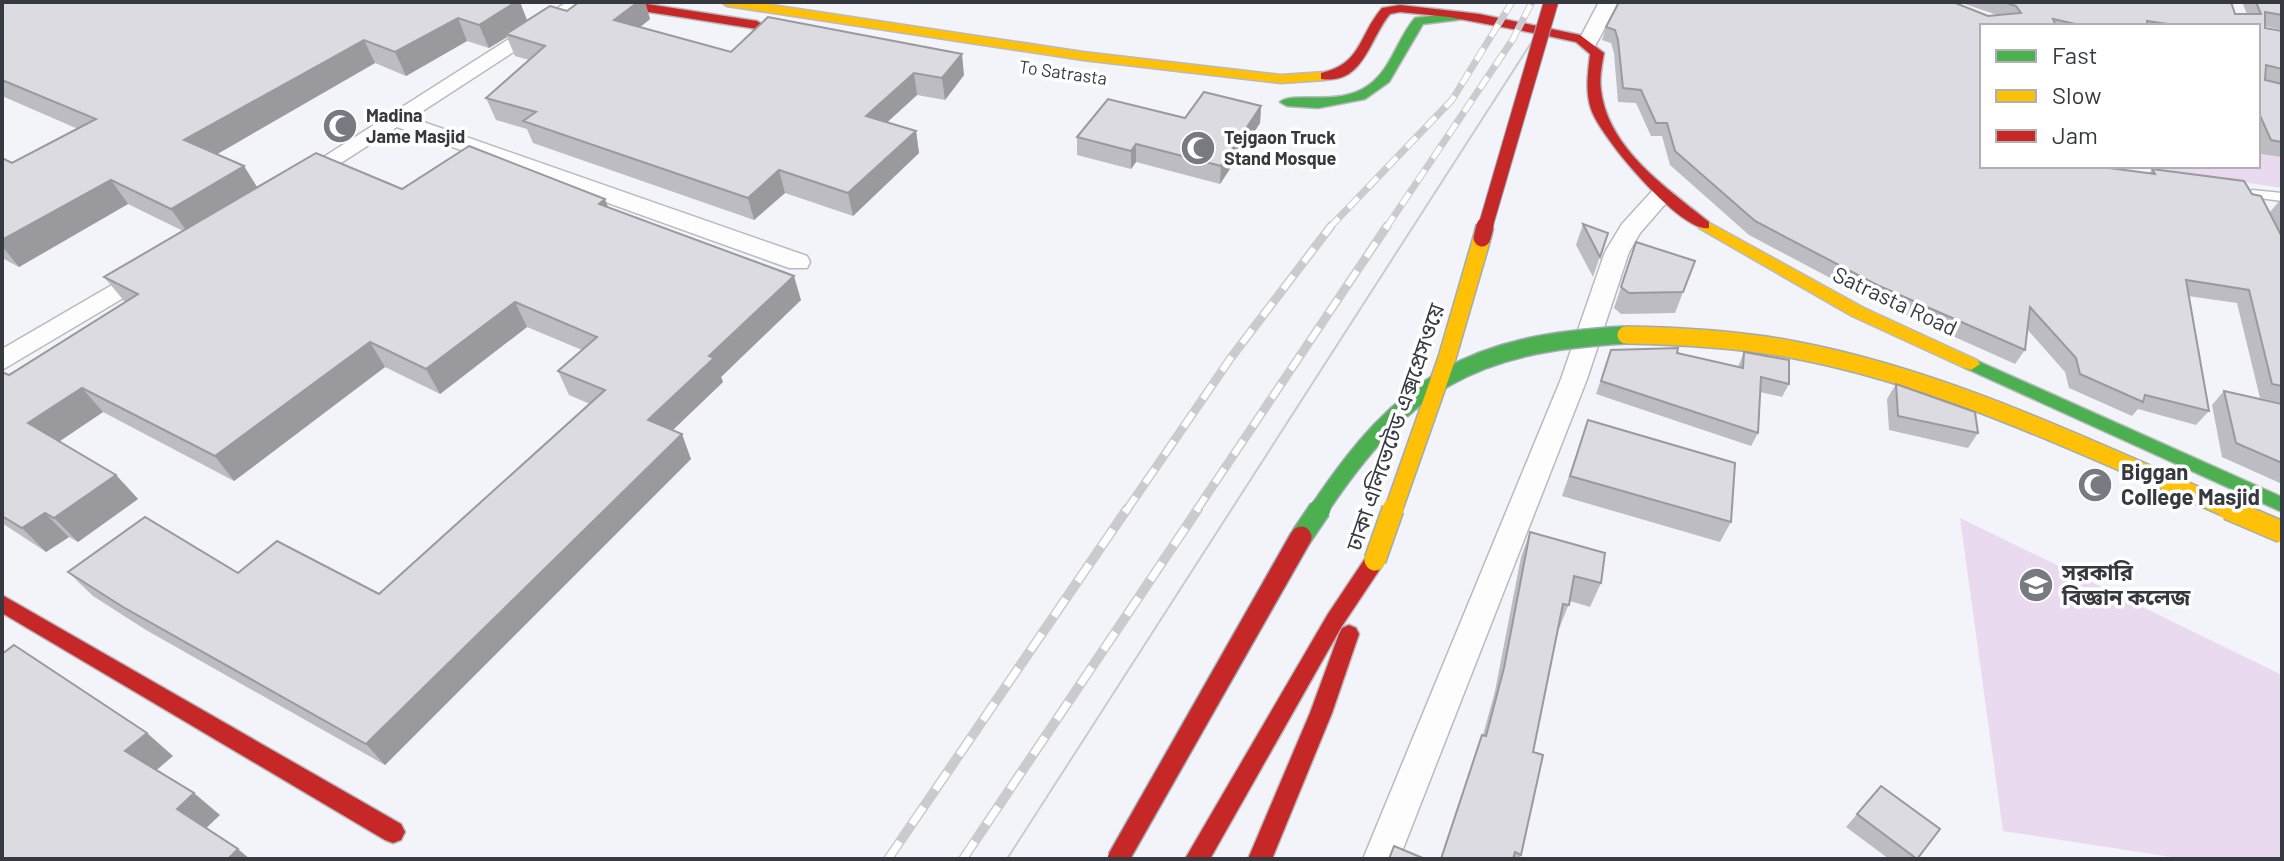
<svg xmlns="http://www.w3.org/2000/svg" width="2284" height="861" font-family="Barlow,'Noto Sans Bengali',sans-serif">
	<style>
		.green { fill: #e9daf0 }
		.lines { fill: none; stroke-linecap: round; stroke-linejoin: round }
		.lane-casing { stroke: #b8babf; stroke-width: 3 }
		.street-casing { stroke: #b8babf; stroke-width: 3 }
		.fast-casing { stroke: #b8babf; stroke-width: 3 }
		.slow-casing { stroke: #b8babf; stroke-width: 3 }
		.jam-casing { stroke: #b8babf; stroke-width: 3 }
		.lane { fill: #fdfdfe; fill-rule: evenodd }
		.street { fill: #fdfdfe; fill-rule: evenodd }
		.fast { fill: #4caf50; fill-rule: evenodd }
		.slow { fill: #ffc107; fill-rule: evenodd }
		.jam { fill: #c62828; fill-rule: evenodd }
		.tram { stroke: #cbcbce; stroke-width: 2 }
		.rail-far2-casing { stroke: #cbcbce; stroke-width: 7 }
		.rail-far1-casing { stroke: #cbcbce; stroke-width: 9 }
		.rail-casing { stroke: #cbcbce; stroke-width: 10 }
		.rail-far2 { stroke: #fff; stroke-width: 5; stroke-dasharray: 14; stroke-linecap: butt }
		.rail-far1 { stroke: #fff; stroke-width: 6; stroke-dasharray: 17; stroke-linecap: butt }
		.rail { stroke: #fff; stroke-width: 7; stroke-dasharray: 21; stroke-linecap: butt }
		.fast-bridge-far1-casing { stroke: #9fabb7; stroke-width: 20; stroke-linecap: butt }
		.fast-bridge-casing { stroke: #9fabb7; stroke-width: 24; stroke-linecap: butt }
		.slow-bridge-far1-casing { stroke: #9fabb7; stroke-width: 20; stroke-linecap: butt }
		.slow-bridge-casing { stroke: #9fabb7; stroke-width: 24; stroke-linecap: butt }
		.jam-bridge-far2-casing { stroke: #9fabb7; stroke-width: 16; stroke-linecap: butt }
		.jam-bridge-far1-casing { stroke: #9fabb7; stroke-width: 20; stroke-linecap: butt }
		.jam-bridge-casing { stroke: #9fabb7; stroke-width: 24; stroke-linecap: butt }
		.fast-bridge-far1 { stroke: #4caf50; stroke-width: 17 }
		.fast-bridge { stroke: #4caf50; stroke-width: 21 }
		.slow-bridge-far1 { stroke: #ffc107; stroke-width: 17 }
		.slow-bridge { stroke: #ffc107; stroke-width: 21 }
		.jam-bridge-far2 { stroke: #c62828; stroke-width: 14 }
		.jam-bridge-far1 { stroke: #c62828; stroke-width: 17 }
		.jam-bridge { stroke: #c62828; stroke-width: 21 }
		.wall { fill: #bcbcc2 }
		.shaded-wall { fill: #99999e }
		.building { fill: #dbdbe1; stroke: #99999e; stroke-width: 2 }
		.labels { text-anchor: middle; stroke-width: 7; stroke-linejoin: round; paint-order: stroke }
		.far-street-label { font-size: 18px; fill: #373940; stroke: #fff }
		.far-poi-label { font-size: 18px; font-weight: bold; fill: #373940; stroke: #fff; text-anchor: start }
		.street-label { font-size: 22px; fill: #373940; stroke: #fff }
		.poi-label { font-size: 22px; font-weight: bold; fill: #373940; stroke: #fff; text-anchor: start }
	</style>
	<rect width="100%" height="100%" fill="#f2f4fa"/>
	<g class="green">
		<polygon points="2258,92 2282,104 2282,188 2137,166 2258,166"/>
		<polygon points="1960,518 2282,675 2282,859 2184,859 2003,831"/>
	</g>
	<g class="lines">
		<g class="lane-casing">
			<polygon id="lane" points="2252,190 2282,193 2282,201 2259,198 2264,209 2258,213 2254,212 2246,193"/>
		</g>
		<g class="street-casing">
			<g id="street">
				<polygon points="567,2 590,2 412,118 807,256 810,262 807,268 789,268 397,127 308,184 300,186 289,179"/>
				<polygon points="1599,2 1619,2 1595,46 1581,46 1578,42"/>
				<polygon points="1662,187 1674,194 1640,233 1629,252 1587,379 1399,859 1363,859 1561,379 1605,252 1622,224 1654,189"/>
				<polygon points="148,264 160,272 157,278 2,370 2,349"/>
			</g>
		</g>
		<g class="fast-casing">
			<g id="fast">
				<path d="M1461,12L1465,13V19L1423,24L1389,82L1365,99L1318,108L1287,106L1280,102C1294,91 1340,107 1369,85C1392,68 1397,39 1415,18Z"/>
				<polygon points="1971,358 2282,497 2282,512 1965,368 1962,364"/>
			</g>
		</g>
		<g class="slow-casing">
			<g id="slow">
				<polygon points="721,2 752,2 1083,52 1281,75 1326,72 1333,76 1326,80 1281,83 1083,60 727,6"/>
				<polygon points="1704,220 1864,308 1977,360 1980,364 1971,370 1965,368 1852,316 1699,228 1699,222"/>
			</g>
		</g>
		<g class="jam-casing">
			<g id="jam">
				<polygon points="604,2 634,2 757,21 763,25 757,29 610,6"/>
				<path d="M1400,5L1479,14L1580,35L1604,53C1602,65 1599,78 1601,90C1608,149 1667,188 1709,222V228C1682,234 1600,137 1591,109C1585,91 1588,73 1590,54L1576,42L1539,34L1449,17L1400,12L1390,14C1369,39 1364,85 1321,79V73C1362,64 1358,36 1382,8Z"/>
				<polygon points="1375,552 1382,554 1385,560 1382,566 1342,626 1210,859 1185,859 1328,614 1368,554"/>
				<polygon points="2,595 401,824 405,832 401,840 393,843 385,840 2,613"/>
				<polygon points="1349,625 1356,628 1359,634 1332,713 1272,859 1248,859 1310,713 1339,634 1342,628"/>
			</g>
		</g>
		<use href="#lane" class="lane"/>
		<use href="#street" class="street"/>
		<use href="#fast" class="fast"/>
		<use href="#slow" class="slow"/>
		<use href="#jam" class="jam"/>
		<polyline class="tram" points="1007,859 1531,43 1553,2"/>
		<g class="rail-far2-casing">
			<g id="rail-far2">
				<polyline points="1329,228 1452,100 1512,2"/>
				<polyline points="1386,228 1513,39 1532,2"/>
			</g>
		</g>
		<g class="rail-far1-casing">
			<g id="rail-far1">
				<polyline points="1126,511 1230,359 1331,226"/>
				<polyline points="1196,511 1387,226"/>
			</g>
		</g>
		<g class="rail-casing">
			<g id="rail">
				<polyline points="888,859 1127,509"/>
				<polyline points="963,859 1198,509"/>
			</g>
		</g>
		<use href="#rail-far2" class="rail-far2"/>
		<use href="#rail-far1" class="rail-far1"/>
		<use href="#rail" class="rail"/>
		<g class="fast-bridge-far1-casing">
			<path id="fast-bridge-far1" d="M1318,511C1404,382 1471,343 1626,335"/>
		</g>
		<g class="fast-bridge-casing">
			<polyline id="fast-bridge" points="1301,537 1320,509"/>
		</g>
		<g class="slow-bridge-far1-casing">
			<g id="slow-bridge-far1">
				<path d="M1626,335C1683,336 1739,339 1795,350C1948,379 2091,450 2233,511"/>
				<polyline points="1393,511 1447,358 1482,238"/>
			</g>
		</g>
		<g class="slow-bridge-casing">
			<g id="slow-bridge">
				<polyline points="2228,509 2282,532"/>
				<polyline points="1375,560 1393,509"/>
			</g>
		</g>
		<g class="jam-bridge-far2-casing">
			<polyline id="jam-bridge-far2" points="1485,228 1551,2"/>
		</g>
		<g class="jam-bridge-far1-casing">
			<polyline id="jam-bridge-far1" points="1482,238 1485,226"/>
		</g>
		<g class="jam-bridge-casing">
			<polyline id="jam-bridge" points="1118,859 1301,537"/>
		</g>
		<use href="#fast-bridge-far1" class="fast-bridge-far1"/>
		<use href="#fast-bridge" class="fast-bridge"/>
		<use href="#slow-bridge-far1" class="slow-bridge-far1"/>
		<use href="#slow-bridge" class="slow-bridge"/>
		<use href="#jam-bridge-far2" class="jam-bridge-far2"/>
		<use href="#jam-bridge-far1" class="jam-bridge-far1"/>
		<use href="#jam-bridge" class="jam-bridge"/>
	</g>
	<g class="wall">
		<polygon points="2,2 520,2 527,20 567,11 579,2 645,2 650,19 640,27 731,52 964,75 945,100 917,95 887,122 916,131 919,153 853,216 785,193 754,220 533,143 527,129 496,120 486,98 529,60 515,56 507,37 489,48 467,41 406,76 375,63 217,154 257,187 402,189 608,207 801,300 721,377 723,382 673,430 691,459 385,765 146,630 93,596 68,572 238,573 379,594 590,404 569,395 558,371 582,350 527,327 440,394 385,367 234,481 103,412 60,441 116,475 138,499 78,542 69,537 46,552 2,523 2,372 9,375 125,302 104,277 183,231 128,204 19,267 2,258 2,158 12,163 78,129 2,96"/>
		<polygon points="1959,2 2231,2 2235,14 2247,14 2242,2 2282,2 2282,30 2265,26 2265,28 2282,31 2282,157 2261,154 2258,147 2258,26 1982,26 1982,166 2149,174 2152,169 2252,194 2282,237 2282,403 2260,398 2237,303 2188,296 2209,411 2196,425 2138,409 2132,416 2069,388 2065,372 2027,329 2025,350 2015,364 1870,299 1749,235 1670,165 1662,136 1651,136 1636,103 1618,102 1614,53 1611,43 1602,40 1606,27 1997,15"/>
		<polygon points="1261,106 1260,123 1220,184 1136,162 1131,169 1077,155 1077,137"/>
		<polygon points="2281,199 2282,199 2282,236 2270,212"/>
		<polygon points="1583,224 1608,233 1593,277 1576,245"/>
		<polygon points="1636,242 1695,261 1675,313 1621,314 1614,308"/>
		<polygon points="1611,350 1677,353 1738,367 1744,352 1789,384 1782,397 1760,392 1758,433 1751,446 1596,394"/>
		<polygon points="1896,384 1978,433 1968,448 1889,430 1887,399"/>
		<polygon points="2224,391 2282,404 2282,484 2222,457 2212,405"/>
		<polygon points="1588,420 1731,522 1720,542 1562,496"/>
		<polygon points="1530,532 1601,583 1590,607 1570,601 1559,629 1558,629 1533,752 1521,855 1519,859 1440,859 1474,758 1483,735 1495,691 1521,557"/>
		<polygon points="1881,786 1917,859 1889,859 1846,827"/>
	</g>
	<g class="shaded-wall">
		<polygon points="516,2 520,2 528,23 506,34 507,37 489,48 479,25"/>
		<polygon points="638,2 645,2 650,19 622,42 614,20"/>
		<polygon points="458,18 467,41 406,76 395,52"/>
		<polygon points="364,40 375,63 200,164 184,140"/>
		<polygon points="962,54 964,75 945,100 942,78"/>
		<polygon points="914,73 917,95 870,138 866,116"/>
		<polygon points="1261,106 1260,123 1220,184 1221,166"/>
		<polygon points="916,131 919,153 853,216 848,193"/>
		<polygon points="1136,144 1136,162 1131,169 1131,151"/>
		<polygon points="244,166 259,190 188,233 171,209"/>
		<polygon points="779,170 785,193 754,220 748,198"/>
		<polygon points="111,180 128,204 19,267 2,246 2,240"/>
		<polygon points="605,199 614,223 599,204"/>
		<polygon points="794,276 801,300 721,377 723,382 658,444 648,420 709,356"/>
		<polygon points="515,302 527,327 440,394 426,369"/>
		<polygon points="370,342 385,367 234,481 215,456"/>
		<polygon points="82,388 103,412 51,447 28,423"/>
		<polygon points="682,434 691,459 385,765 366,744"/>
		<polygon points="116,475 138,499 78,542 54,518"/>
		<polygon points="45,513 69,537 46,552 22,528"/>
		<polygon points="147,733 173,756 152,774 125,751"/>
		<polygon points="194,793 220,815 203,831 177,809"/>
		<polygon points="238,849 250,859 228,859"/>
	</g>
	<g class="building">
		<polygon points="2,2 516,2 479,25 458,18 395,52 364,40 184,140 244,166 171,209 111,180 2,240 2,158 12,163 96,119 2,80"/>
		<polygon points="579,2 638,2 614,20 731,52 768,17 962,54 942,78 914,73 866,116 916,131 848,193 779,170 748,198 523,121 536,112 486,98 545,46 506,34 550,6 567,11"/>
		<polygon points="1619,2 1953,2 1988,16 2021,13 2016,6 2004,2 2231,2 2235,14 2261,14 2256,2 2282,2 2282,15 2265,12 2265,28 2282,31 2282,69 2266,65 2265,80 2282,84 2282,142 2271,140 2258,111 2258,26 2181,26 2147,21 2147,26 2084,26 2053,19 2056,26 1982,26 1982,166 2094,166 2155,174 2152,169 2244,181 2252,194 2261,196 2282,237 2282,386 2272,384 2249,290 2186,280 2209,411 2145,395 2143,402 2080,374 2076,358 2030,307 2025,350 1877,285 1755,221 1675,151 1667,123 1656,123 1641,90 1623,88 1618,40 1615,30 1606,27"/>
		<polygon points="1204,92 1261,106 1221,166 1136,144 1131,151 1077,137 1108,99 1185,118"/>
		<polygon points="469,146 605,199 599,204 794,276 709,356 714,358 648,420 682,434 366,744 123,607 68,572 145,517 238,573 277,541 379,594 605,390 558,371 597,337 515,302 426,369 370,342 215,456 82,388 28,423 116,475 54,518 45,513 22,528 2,516 2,372 9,375 138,294 104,277 316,153 402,189"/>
		<polygon points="1583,224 1608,233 1600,257"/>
		<polygon points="1636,242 1695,261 1683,292 1629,293 1621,287"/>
		<polygon points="1678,348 1677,353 1743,368 1744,352 1789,360 1789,384 1761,377 1758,433 1601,381 1611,350"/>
		<polygon points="1896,384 1975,412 1978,433 1898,416"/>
		<polygon points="2224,391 2282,404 2282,463 2236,443"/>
		<polygon points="1588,420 1735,463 1731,522 1570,476"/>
		<polygon points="1530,532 1605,553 1601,583 1574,576 1569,605 1563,604 1533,752 1543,755 1521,855 1515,852 1513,859 1441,859 1482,735 1486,736 1504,668"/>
		<polygon points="14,645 147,733 125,751 194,793 177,809 238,849 228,859 2,859 2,654"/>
		<polygon points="1881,786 1940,829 1917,859 1857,814"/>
		<polygon points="1394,846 1425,859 1389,859"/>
	</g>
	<defs>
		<g id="mosque-disc" transform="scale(1.8)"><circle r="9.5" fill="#787a81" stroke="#fff"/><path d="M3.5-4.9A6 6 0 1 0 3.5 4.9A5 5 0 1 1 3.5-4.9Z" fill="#fff"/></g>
		<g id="university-disc" transform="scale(1.8)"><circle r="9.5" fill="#787a81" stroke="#fff"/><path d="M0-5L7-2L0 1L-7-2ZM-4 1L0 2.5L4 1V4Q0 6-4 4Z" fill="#fff"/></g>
	</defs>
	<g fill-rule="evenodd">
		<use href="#mosque-disc" x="340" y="126"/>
		<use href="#mosque-disc" x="1198" y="148"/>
		<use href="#mosque-disc" x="2095" y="485"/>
		<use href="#university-disc" x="2036" y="585"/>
	</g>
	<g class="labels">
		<g class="far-street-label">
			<text transform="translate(1063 73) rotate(8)" y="6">To Satrasta</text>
		</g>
		<g class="far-poi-label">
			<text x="366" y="122">Madina<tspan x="366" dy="21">Jame Masjid</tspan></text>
			<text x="1224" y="144">Tejgaon Truck<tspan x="1224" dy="21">Stand Mosque</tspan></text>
		</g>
		<g class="street-label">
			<text transform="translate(1895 301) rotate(25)" y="8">Satrasta Road</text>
			<text transform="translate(1395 427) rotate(-71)" y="8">ঢাকা এলিভেটেড এক্সপ্রেসওয়ে</text>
		</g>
		<g class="poi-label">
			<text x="2121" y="480">Biggan<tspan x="2121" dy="25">College Masjid</tspan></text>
			<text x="2062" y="580">সরকারি<tspan x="2062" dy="25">বিজ্ঞান কলেজ</tspan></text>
		</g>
	</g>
	<rect width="2284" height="861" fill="none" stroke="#373940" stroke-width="8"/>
	<rect x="1980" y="24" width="280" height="144" fill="#ffffff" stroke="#afb0b3" stroke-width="2"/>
	<rect x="1996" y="50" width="40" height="12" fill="#4caf50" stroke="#afb0b3" stroke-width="2"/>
	<text x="2052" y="64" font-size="24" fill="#373940">Fast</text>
	<rect x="1996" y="90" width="40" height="12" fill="#ffc107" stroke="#afb0b3" stroke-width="2"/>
	<text x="2052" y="104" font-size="24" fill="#373940">Slow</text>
	<rect x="1996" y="130" width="40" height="12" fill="#c62828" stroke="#afb0b3" stroke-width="2"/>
	<text x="2052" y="144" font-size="24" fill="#373940">Jam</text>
</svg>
